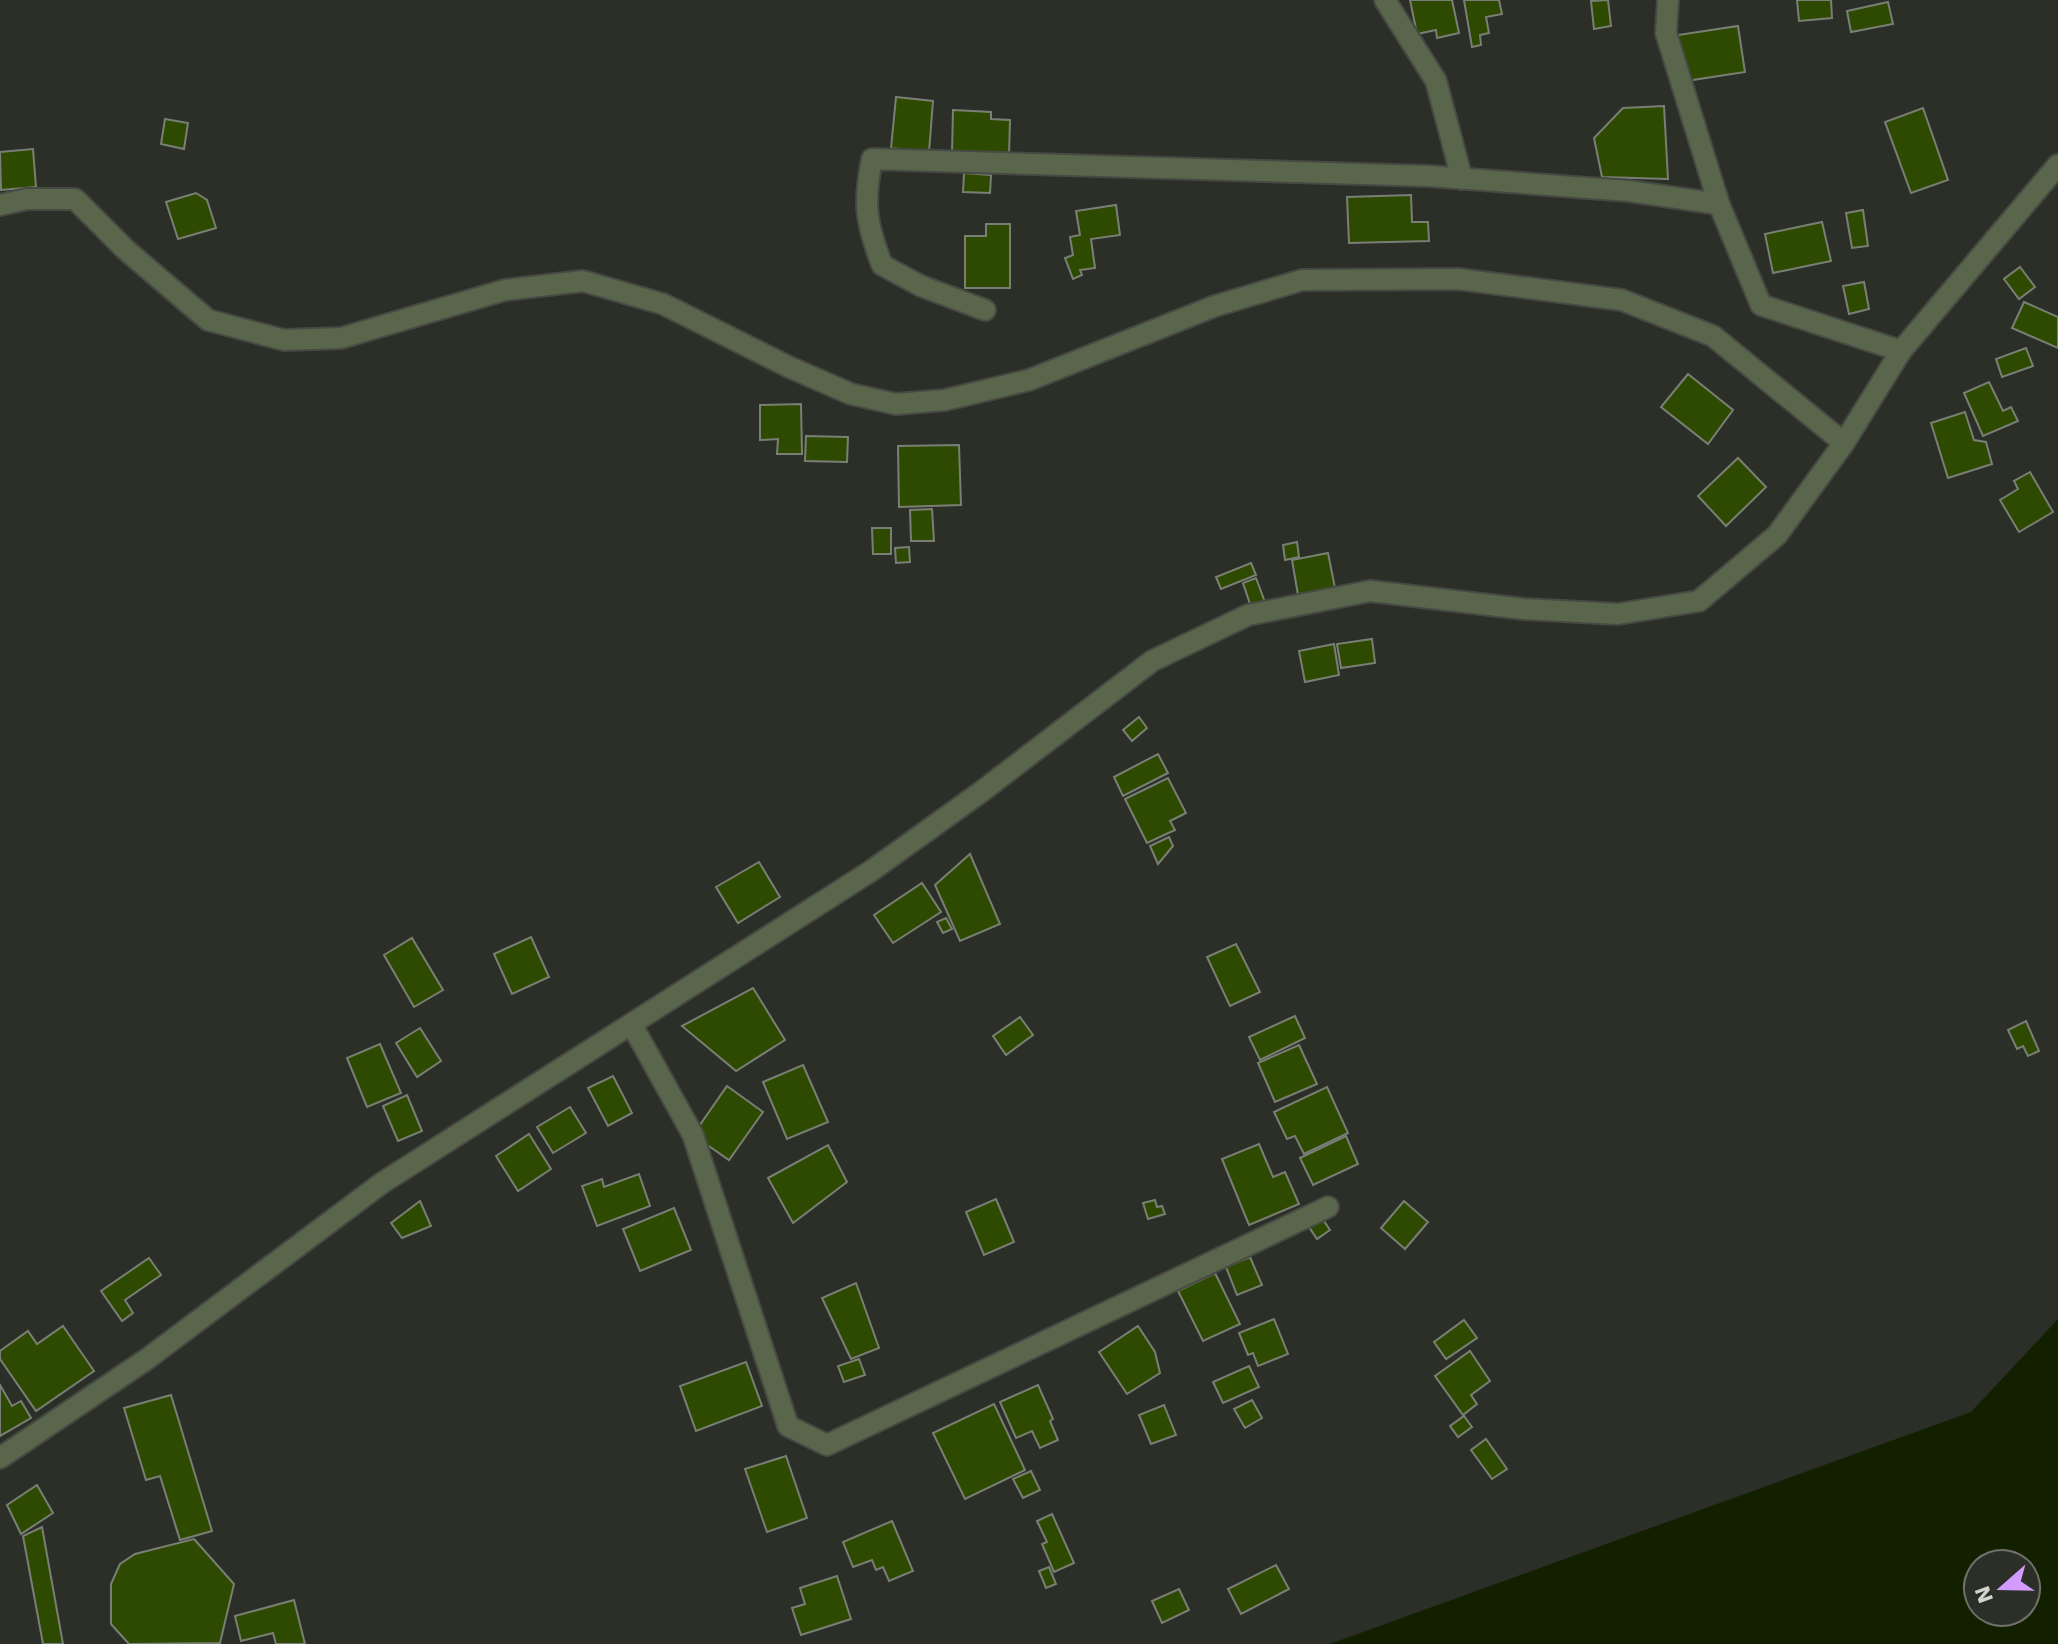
<svg xmlns="http://www.w3.org/2000/svg" width="2058" height="1644" font-family="'Work Sans',sans-serif">
	<style>
		.water { fill: #122000; fill-rule: evenodd }
		.building { fill: #2e4a01; stroke: #7a7f75; stroke-width: 2 }
		.lines { fill: none; stroke-linecap: round; stroke-linejoin: round }
		.minor-casing { stroke: #464a42; stroke-width: 24 }
		.minor { stroke: #59664c; stroke-width: 20 }
	</style>
	<rect width="100%" height="100%" fill="#2b2f27"/>
	<path class="water" d="M2058,1319V1644H1330L1971,1412ZM1978,1564H2026V1612H1978Z"/>
	<g class="building">
		<polygon points="1410,0 1452,0 1459,33 1437,38 1436,30 1417,34"/>
		<polygon points="1464,0 1499,0 1502,14 1486,17 1489,33 1480,35 1481,45 1472,47"/>
		<polygon points="1608,0 1611,26 1594,29 1591,1"/>
		<polygon points="1797,0 1831,0 1832,18 1799,21"/>
		<polygon points="1888,2 1893,24 1851,32 1847,11"/>
		<polygon points="1738,26 1745,72 1686,81 1678,35"/>
		<polygon points="896,97 933,101 929,152 891,148"/>
		<polygon points="1664,106 1668,179 1602,177 1594,138 1623,108"/>
		<polygon points="1923,108 1948,180 1911,193 1885,122"/>
		<polygon points="953,110 991,112 991,119 1010,120 1009,155 952,153"/>
		<polygon points="165,119 188,123 184,149 161,144"/>
		<polygon points="33,149 36,187 1,190 0,152"/>
		<polygon points="964,173 991,175 990,193 963,192"/>
		<polygon points="196,193 207,200 216,228 178,239 166,202"/>
		<polygon points="1411,195 1412,222 1428,222 1429,241 1349,243 1347,197"/>
		<polygon points="1116,205 1120,235 1091,239 1095,268 1080,270 1082,275 1073,279 1065,258 1073,255 1070,237 1080,235 1076,211"/>
		<polygon points="1863,210 1868,246 1852,248 1846,213"/>
		<polygon points="1822,222 1831,261 1773,273 1765,234"/>
		<polygon points="986,224 1010,224 1010,288 965,288 965,236 986,236"/>
		<polygon points="2020,267 2035,287 2019,299 2004,279"/>
		<polygon points="1864,282 1869,309 1849,314 1843,286"/>
		<polygon points="2024,302 2058,317 2058,348 2012,328"/>
		<polygon points="2026,348 2033,366 2002,377 1996,359"/>
		<polygon points="1688,374 1733,410 1708,444 1661,407"/>
		<polygon points="1989,382 2003,411 2011,407 2018,421 1983,436 1964,393"/>
		<polygon points="801,404 802,454 777,454 778,439 760,440 760,405"/>
		<polygon points="1965,412 1974,440 1986,442 1992,464 1948,478 1931,423"/>
		<polygon points="806,436 848,437 847,462 805,461"/>
		<polygon points="959,445 961,505 899,507 898,446"/>
		<polygon points="1738,458 1766,487 1726,526 1698,496"/>
		<polygon points="2030,472 2053,512 2019,532 2000,500 2018,489 2014,481"/>
		<polygon points="932,509 934,541 911,541 910,510"/>
		<polygon points="872,528 891,528 891,554 873,554"/>
		<polygon points="1297,542 1299,557 1285,560 1283,545"/>
		<polygon points="909,547 910,562 896,563 895,548"/>
		<polygon points="1328,553 1335,588 1298,595 1292,560"/>
		<polygon points="1251,563 1256,575 1221,589 1216,577"/>
		<polygon points="1256,578 1266,605 1252,610 1243,583"/>
		<polygon points="1372,639 1375,663 1341,668 1337,644"/>
		<polygon points="1334,644 1339,675 1305,682 1299,651"/>
		<polygon points="1139,717 1147,728 1132,741 1123,730"/>
		<polygon points="1158,754 1168,773 1123,796 1114,777"/>
		<polygon points="1168,778 1186,813 1170,821 1175,830 1147,843 1125,799"/>
		<polygon points="1169,837 1173,846 1158,864 1150,846"/>
		<polygon points="970,854 1000,924 960,941 935,885"/>
		<polygon points="759,862 780,897 738,923 716,887"/>
		<polygon points="922,883 941,912 893,943 874,915"/>
		<polygon points="946,918 952,929 943,933 937,922"/>
		<polygon points="531,937 549,977 512,994 494,954"/>
		<polygon points="412,938 443,990 414,1007 384,955"/>
		<polygon points="1236,944 1260,992 1230,1006 1207,957"/>
		<polygon points="753,988 785,1040 736,1071 682,1026"/>
		<polygon points="1295,1016 1305,1038 1260,1060 1249,1037"/>
		<polygon points="1020,1017 1033,1035 1006,1055 993,1036"/>
		<polygon points="2026,1021 2039,1051 2028,1056 2023,1046 2017,1049 2008,1030"/>
		<polygon points="420,1028 441,1061 417,1077 396,1043"/>
		<polygon points="380,1044 401,1093 367,1107 347,1058"/>
		<polygon points="1299,1045 1317,1084 1275,1102 1258,1063"/>
		<polygon points="803,1065 828,1122 787,1139 763,1082"/>
		<polygon points="613,1076 632,1113 608,1126 588,1088"/>
		<polygon points="727,1086 763,1112 729,1160 693,1135"/>
		<polygon points="1327,1087 1348,1133 1304,1154 1295,1136 1287,1139 1274,1112"/>
		<polygon points="407,1095 422,1131 398,1141 383,1106"/>
		<polygon points="570,1107 586,1133 553,1153 537,1127"/>
		<polygon points="529,1134 551,1169 518,1191 496,1156"/>
		<polygon points="1346,1136 1358,1164 1313,1185 1300,1158"/>
		<polygon points="1259,1144 1273,1177 1285,1172 1299,1204 1249,1225 1222,1159"/>
		<polygon points="828,1145 847,1182 793,1223 768,1178"/>
		<polygon points="639,1174 650,1206 597,1226 582,1186 602,1179 604,1187"/>
		<polygon points="996,1199 1014,1242 984,1255 966,1212"/>
		<polygon points="1155,1200 1157,1207 1162,1206 1165,1214 1148,1219 1143,1203"/>
		<polygon points="420,1201 431,1226 402,1238 391,1223"/>
		<polygon points="1404,1201 1428,1222 1405,1249 1381,1228"/>
		<polygon points="674,1208 691,1250 640,1271 623,1229"/>
		<polygon points="1322,1218 1330,1230 1317,1239 1309,1227"/>
		<polygon points="1250,1257 1262,1285 1237,1295 1226,1267"/>
		<polygon points="149,1258 161,1275 125,1300 133,1313 122,1321 101,1291"/>
		<polygon points="1215,1273 1240,1324 1203,1341 1178,1291"/>
		<polygon points="856,1283 879,1348 851,1359 822,1298"/>
		<polygon points="1274,1319 1288,1354 1258,1366 1253,1353 1248,1355 1239,1333"/>
		<polygon points="1464,1320 1477,1338 1446,1359 1434,1342"/>
		<polygon points="63,1326 94,1371 36,1411 0,1359 0,1351 28,1331 37,1344"/>
		<polygon points="1138,1326 1155,1352 1160,1373 1127,1394 1099,1352"/>
		<polygon points="1470,1351 1490,1381 1471,1395 1477,1404 1463,1415 1435,1376"/>
		<polygon points="859,1359 865,1375 844,1382 838,1366"/>
		<polygon points="746,1362 762,1406 696,1431 680,1386"/>
		<polygon points="1249,1366 1259,1387 1223,1403 1213,1382"/>
		<polygon points="0,1385 12,1406 21,1401 31,1418 0,1436"/>
		<polygon points="1038,1385 1053,1419 1050,1421 1058,1440 1040,1448 1032,1431 1016,1438 1000,1402"/>
		<polygon points="171,1395 212,1531 180,1540 160,1476 146,1480 124,1408"/>
		<polygon points="1252,1400 1262,1418 1245,1428 1234,1409"/>
		<polygon points="994,1404 1025,1470 965,1499 933,1433"/>
		<polygon points="1164,1405 1176,1435 1151,1444 1139,1415"/>
		<polygon points="1464,1416 1472,1427 1458,1437 1450,1426"/>
		<polygon points="1486,1439 1507,1469 1492,1479 1471,1450"/>
		<polygon points="786,1456 807,1518 767,1532 745,1469"/>
		<polygon points="1031,1471 1040,1490 1023,1498 1013,1479"/>
		<polygon points="37,1485 53,1513 21,1534 7,1505"/>
		<polygon points="1052,1514 1074,1563 1054,1572 1042,1544 1047,1542 1037,1521"/>
		<polygon points="892,1521 913,1571 889,1581 883,1567 876,1570 872,1560 853,1567 843,1542"/>
		<polygon points="42,1527 63,1644 43,1644 23,1536"/>
		<polygon points="194,1539 234,1584 220,1643 129,1644 111,1624 111,1584 120,1564 135,1554"/>
		<polygon points="1276,1565 1289,1589 1241,1614 1228,1589"/>
		<polygon points="1049,1567 1056,1584 1046,1588 1039,1571"/>
		<polygon points="837,1576 851,1619 801,1635 792,1608 805,1604 800,1588"/>
		<polygon points="1179,1589 1189,1610 1162,1623 1152,1601"/>
		<polygon points="294,1600 305,1644 276,1644 273,1633 241,1641 235,1616"/>
	</g>
	<g class="lines">
		<g class="minor-casing">
			<g id="minor">
				<polyline points="1385,0 1436,81 1462,179"/>
				<polyline points="1668,0 1666,33 1719,204 1761,305 1901,351"/>
				<polyline points="0,205 27,199 75,199 126,250 208,320 284,340 341,338 505,290 583,281 663,304 789,367 851,394 896,404 945,400 1029,380 1215,306 1302,280 1458,279 1622,300 1713,336 1844,443 1901,351 2058,165"/>
				<path d="M985,310L921,286L882,265C866,223 863,204 872,159L1428,176L1629,191L1719,204"/>
				<polyline points="632,1025 693,1135 788,1426 827,1445 1328,1207"/>
				<polyline points="0,1458 147,1359 382,1183 871,871 981,792 1152,661 1248,615 1370,591 1524,609 1618,614 1699,601 1777,535 1844,443"/>
			</g>
		</g>
		<use href="#minor" class="minor"/>
	</g>
	<g transform="translate(2002 1588) rotate(250)"><circle r="38" fill="#2b2f27" stroke="#6e716a" stroke-width="2"/>
	<path d="M0-6L14 30L0 20L-14 30Z" fill="#d39cfc"/>
	<text y="-12" font-size="22" font-weight="bold" text-anchor="middle" fill="#d2d5cf">N</text>
	</g>
</svg>
